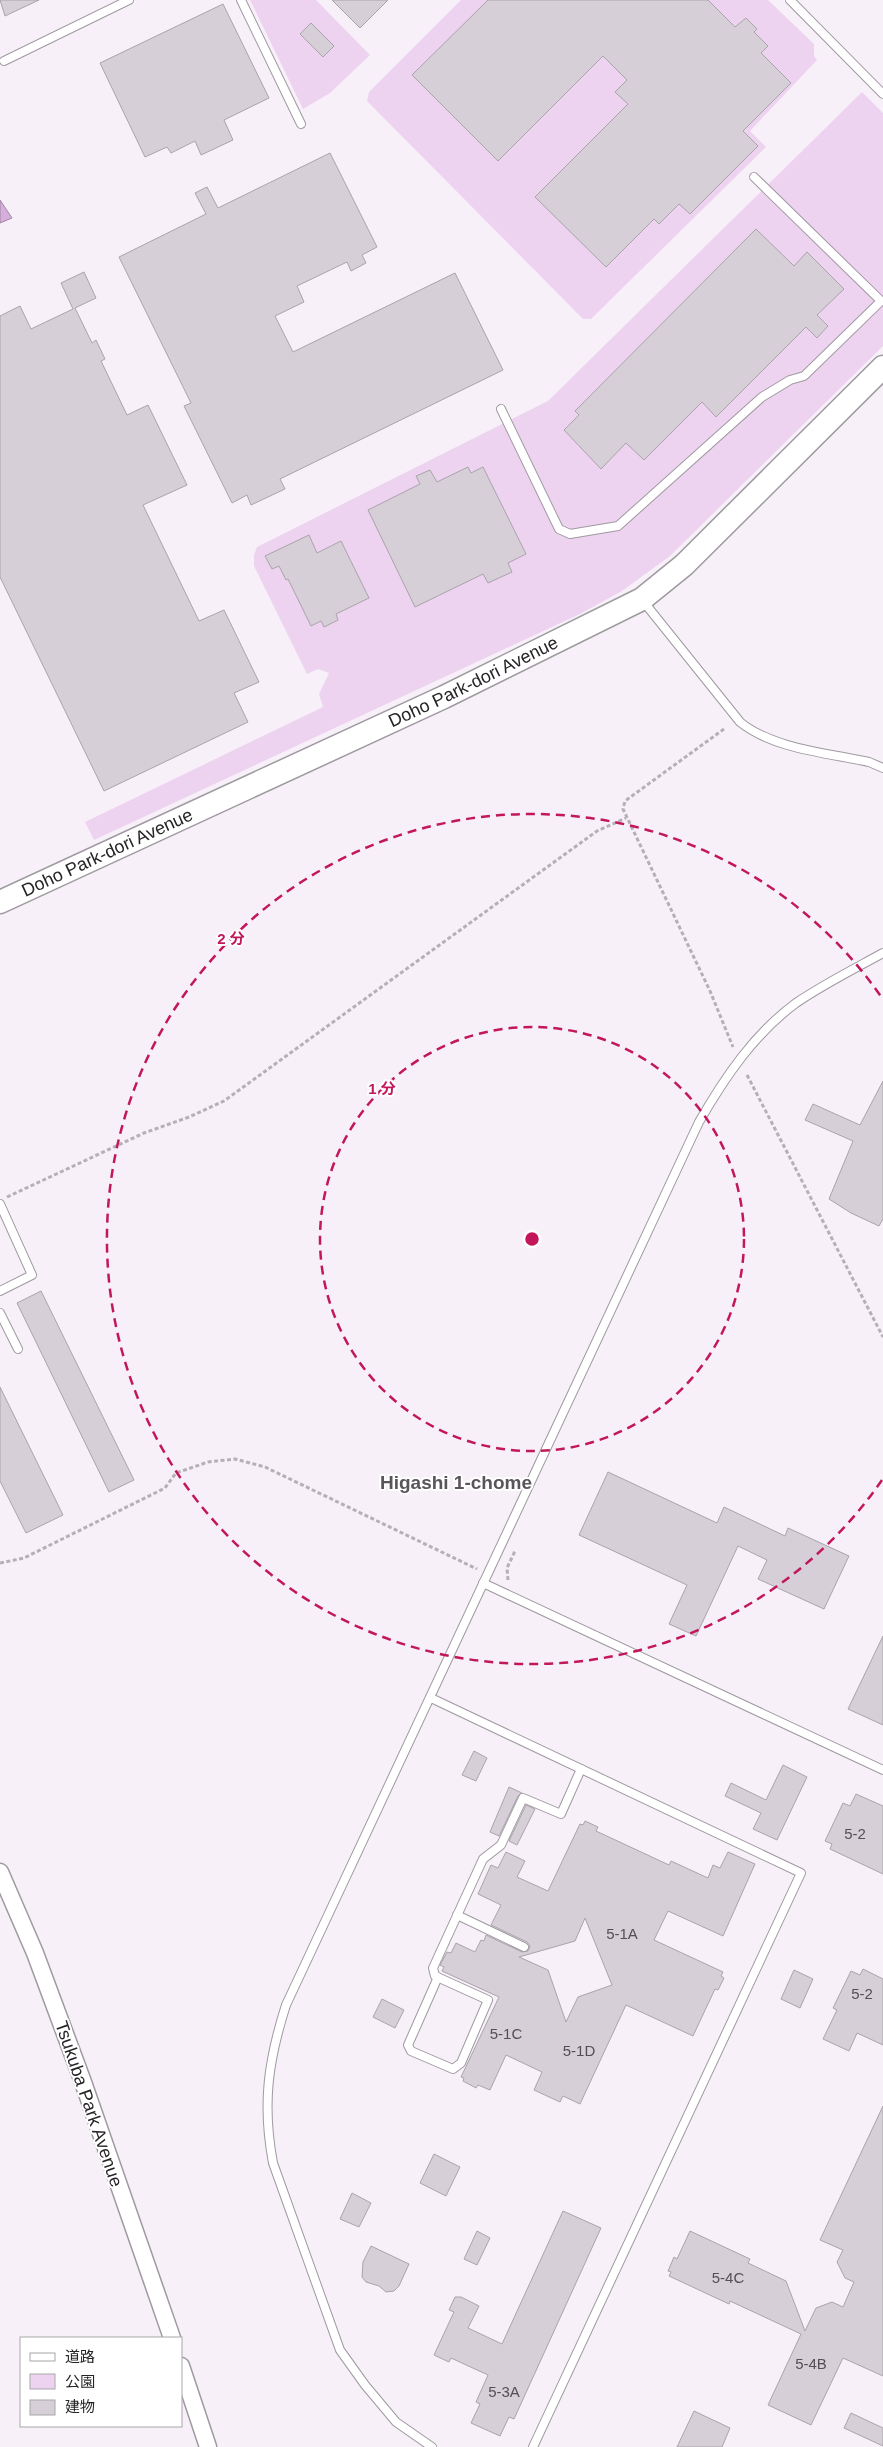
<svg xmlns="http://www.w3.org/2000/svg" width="883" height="2447" font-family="Helvetica,'Noto Sans JP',sans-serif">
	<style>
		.green { fill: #eed3f1 }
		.water { fill: #d6aedb; stroke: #a285a5 }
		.building { fill: #d6cfd7; stroke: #a9a3aa; fill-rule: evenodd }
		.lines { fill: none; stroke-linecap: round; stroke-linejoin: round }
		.lane-casing { stroke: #9f99a0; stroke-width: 10 }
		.street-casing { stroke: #9f99a0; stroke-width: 19 }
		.secondary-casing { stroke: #9f99a0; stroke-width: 25 }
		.path { stroke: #b5afb6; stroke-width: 3; stroke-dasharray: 4 2.5; stroke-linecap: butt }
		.lane { stroke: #fff; stroke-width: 8 }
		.street { stroke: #fff; stroke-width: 16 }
		.secondary { stroke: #fff; stroke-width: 22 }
		.ring { fill: none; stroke: #c2185b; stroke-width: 2.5; stroke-dasharray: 9 6 }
		.labels { text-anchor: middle; stroke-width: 4; stroke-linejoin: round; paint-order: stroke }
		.number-label { font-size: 15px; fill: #534f53 }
		.street-label { font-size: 18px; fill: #272427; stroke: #fff }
		.neighbourhood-label { font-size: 19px; font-weight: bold; fill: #5a555b; stroke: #fff }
		.centre { fill: #c2185b; stroke: #fff; stroke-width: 2.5 }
		.ring-label { font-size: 15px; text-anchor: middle; font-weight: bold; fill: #c2185b; stroke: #fff; stroke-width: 4; stroke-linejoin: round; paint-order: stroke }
	</style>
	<rect width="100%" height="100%" fill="#f7f0f8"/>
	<g class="green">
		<polygon points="250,0 316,0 370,55 330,93 303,109"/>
		<polygon points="461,0 768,0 814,44 814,56 817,60 750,131 766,147 591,319 583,319 367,101 369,92"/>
		<polygon points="862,92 883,113 883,346 670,556 622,591 580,614 94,840 85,822 323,707 319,694 329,673 318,669 307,674 254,566 254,555 257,547 548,401"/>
	</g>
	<polygon class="water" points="0,200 12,218 0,223"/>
	<g class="building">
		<polygon points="0,0 39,0 5,16"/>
		<polygon points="332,0 388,0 360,28"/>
		<polygon points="488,0 708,0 735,27 746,18 757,29 754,32 768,46 761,53 791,83 743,131 758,146 690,214 679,204 659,224 654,219 606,267 535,197 628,104 615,92 627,80 603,56 498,161 412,75"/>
		<polygon points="223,4 269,98 224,120 233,140 201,155 195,141 171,153 167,147 145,157 100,63"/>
		<polygon points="311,23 334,46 323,57 300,34"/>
		<polygon points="330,153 377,247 362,255 366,263 351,271 347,262 297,286 304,302 275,316 293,352 455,273 503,370 280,479 285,489 251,505 247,495 232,503 184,406 191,403 119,257 206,214 195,193 207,187 218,208"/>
		<polygon points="756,229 794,266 807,252 844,289 817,315 828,326 817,338 806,327 716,417 702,402 644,460 626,443 601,469 564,430 579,415 575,411"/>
		<polygon points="84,272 96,298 75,308 92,343 96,340 105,359 101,361 127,415 148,405 187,485 143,505 199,621 224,610 259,682 234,693 248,722 104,791 0,577 0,316 20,306 31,329 73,309 61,283"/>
		<polygon points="468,467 471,473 483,467 526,554 508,563 512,572 488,583 483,574 415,607 368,510 420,484 416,476 430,470 437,482"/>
		<polygon points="309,535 317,553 341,541 369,598 336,614 338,620 324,627 321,621 311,626 288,579 286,580 279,566 272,569 265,556"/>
		<polygon points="883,1081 883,1219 879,1226 851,1213 829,1199 853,1141 805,1120 813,1104 860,1125"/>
		<polygon points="41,1291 134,1480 109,1492 17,1303"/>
		<polygon points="0,1387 63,1515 26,1533 0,1481"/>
		<polygon points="608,1472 717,1523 724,1507 785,1536 788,1528 849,1556 824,1609 758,1579 767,1560 738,1546 696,1636 669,1624 687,1585 579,1535"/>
		<polygon points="883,1636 883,1725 848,1709"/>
		<polygon points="474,1751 487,1758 476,1781 462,1775"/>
		<polygon points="783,1765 807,1777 777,1840 753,1829 761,1813 725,1796 731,1783 766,1800"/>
		<polygon points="509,1787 522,1793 518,1796 499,1836 490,1832"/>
		<polygon points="856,1794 883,1806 883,1874 830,1849 832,1844 825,1841 843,1803 850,1806"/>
		<polygon points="526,1805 535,1809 517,1845 509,1841"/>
		<path d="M585,1821L598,1827L596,1831L669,1865L671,1861L708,1878L713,1865L720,1868L728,1852L755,1864L723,1936L668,1911L654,1940L723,1972L721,1976L724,1978L718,1990L715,1989L693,2036L626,2005L580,2104L563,2096L560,2102L534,2090L542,2072L506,2055L490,2090L478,2085L476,2088L463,2081L464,2078L461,2077L499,1997L442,1971L444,1967L440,1965L447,1952L451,1953L456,1943L475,1952L481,1940L484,1941L486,1935L522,1952L528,1951L530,1946L527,1942L491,1925L501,1905L478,1894L491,1865L498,1868L506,1852L525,1861L517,1877L548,1891L580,1824L583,1825ZM585,1918L612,1985L578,1997L566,2022L548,1970L519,1957L575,1941Z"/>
		<polygon points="863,1969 883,1979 883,2045 857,2033 849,2051 823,2039 837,2010 833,2008 851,1971 860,1975"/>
		<polygon points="794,1970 813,1979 800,2008 781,1999"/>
		<polygon points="382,1999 404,2010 395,2028 373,2017"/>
		<polygon points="883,2106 883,2376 843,2358 811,2425 768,2405 801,2334 730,2301 729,2304 669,2276 671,2272 668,2271 674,2257 677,2259 690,2231 750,2259 748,2263 786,2281 805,2331 816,2308 832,2302 843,2307 854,2282 845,2278 837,2262 843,2250 820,2240"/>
		<polygon points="434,2154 460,2167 446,2196 420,2183"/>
		<polygon points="352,2193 371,2203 359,2227 340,2219"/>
		<polygon points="563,2211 601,2228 514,2419 509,2417 500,2436 471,2423 480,2404 476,2402 488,2375 451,2358 449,2362 434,2355 454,2312 449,2310 455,2297 461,2297 479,2306 468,2328 502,2344"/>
		<polygon points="477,2231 490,2238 477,2265 464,2259"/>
		<polygon points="371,2246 409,2264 399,2286 394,2291 386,2292 379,2286 366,2282 362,2277 363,2262"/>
		<polygon points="694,2411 730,2428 722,2447 677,2447"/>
		<polygon points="851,2413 883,2428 883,2446 844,2428"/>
	</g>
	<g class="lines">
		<g class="lane-casing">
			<g id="lane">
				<polyline points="241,0 301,124"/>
				<polyline points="790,0 883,94"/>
				<polyline points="4,61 129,0"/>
				<polyline points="501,409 559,529 570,534 618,526 762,397 790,380 804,376 881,301 754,177"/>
				<path d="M643,601L740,722C773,749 828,753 869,762L883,768"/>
				<polyline points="0,1204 32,1275 0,1291"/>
				<polyline points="0,1313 18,1349"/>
				<polyline points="483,1583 883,1770"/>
				<polyline points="431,1698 801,1873 533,2447"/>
				<polyline points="457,1915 524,1947"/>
				<polyline points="438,1977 408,2045 411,2051 453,2069 461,2063 488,2000 435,1976 433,1968 483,1859 501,1845 523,1798 561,1814 581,1769"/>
				<path d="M432,2447L396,2422L365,2385L340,2350L273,2163C262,2105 268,2061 286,2005L699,1122C725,1077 754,1034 796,1003C824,984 854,969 883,953"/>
			</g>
		</g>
		<g class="street-casing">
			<g id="street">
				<polyline points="0,1872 35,1953 83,2082 172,2338"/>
				<polyline points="181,2366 208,2447"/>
			</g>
		</g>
		<g class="secondary-casing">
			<g id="secondary">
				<path id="s1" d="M0,902L444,697L642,599L684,565L883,367"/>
			</g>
		</g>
		<g class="path">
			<polyline points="724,729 625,801 623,809 710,991 733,1047"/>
			<polyline points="747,1075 883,1337"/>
			<polyline points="7,1197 144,1133 189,1117 224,1101 597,831 626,818"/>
			<polyline points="0,1563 24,1558 165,1488 176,1473 208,1462 235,1459 265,1467 477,1569"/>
			<polyline points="508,1580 507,1568 515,1551"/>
		</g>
		<use href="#lane" class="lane"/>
		<use href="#street" class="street"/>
		<use href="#secondary" class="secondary"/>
	</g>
	<g class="ring">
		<circle cx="532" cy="1239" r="212"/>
		<path d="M882 1480A425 425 0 1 1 882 998"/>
	</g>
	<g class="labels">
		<g class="number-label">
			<text x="855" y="1839">5-2</text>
			<text x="622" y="1939">5-1A</text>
			<text x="862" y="1999">5-2</text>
			<text x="506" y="2039">5-1C</text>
			<text x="579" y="2056">5-1D</text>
			<text x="728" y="2283">5-4C</text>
			<text x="811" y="2369">5-4B</text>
			<text x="504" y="2397">5-3A</text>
		</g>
		<g class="street-label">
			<text dy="6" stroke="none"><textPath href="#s1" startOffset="522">Doho Park-dori Avenue</textPath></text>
			<text dy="6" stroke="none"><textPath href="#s1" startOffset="118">Doho Park-dori Avenue</textPath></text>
			<text transform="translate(89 2104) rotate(71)" y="6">Tsukuba Park Avenue</text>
		</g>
		<g class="neighbourhood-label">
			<text x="456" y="1489">Higashi 1-chome</text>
		</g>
	</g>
	<circle cx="532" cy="1239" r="8" class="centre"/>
	<g class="ring-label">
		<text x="231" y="944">2 分</text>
		<text x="382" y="1094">1 分</text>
	</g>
	<rect x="20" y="2337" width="162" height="90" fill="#ffffff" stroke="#a9a7a9"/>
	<rect x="30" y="2353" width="25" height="8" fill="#ffffff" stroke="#a9a7a9"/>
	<text x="65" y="2362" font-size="15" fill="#272427">道路</text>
	<rect x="30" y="2374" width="25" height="15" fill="#eed3f1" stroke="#a9a7a9"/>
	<text x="65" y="2387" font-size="15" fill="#272427">公園</text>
	<rect x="30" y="2400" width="25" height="15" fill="#d6cfd7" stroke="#a9a7a9"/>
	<text x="65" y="2412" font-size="15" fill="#272427">建物</text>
</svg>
